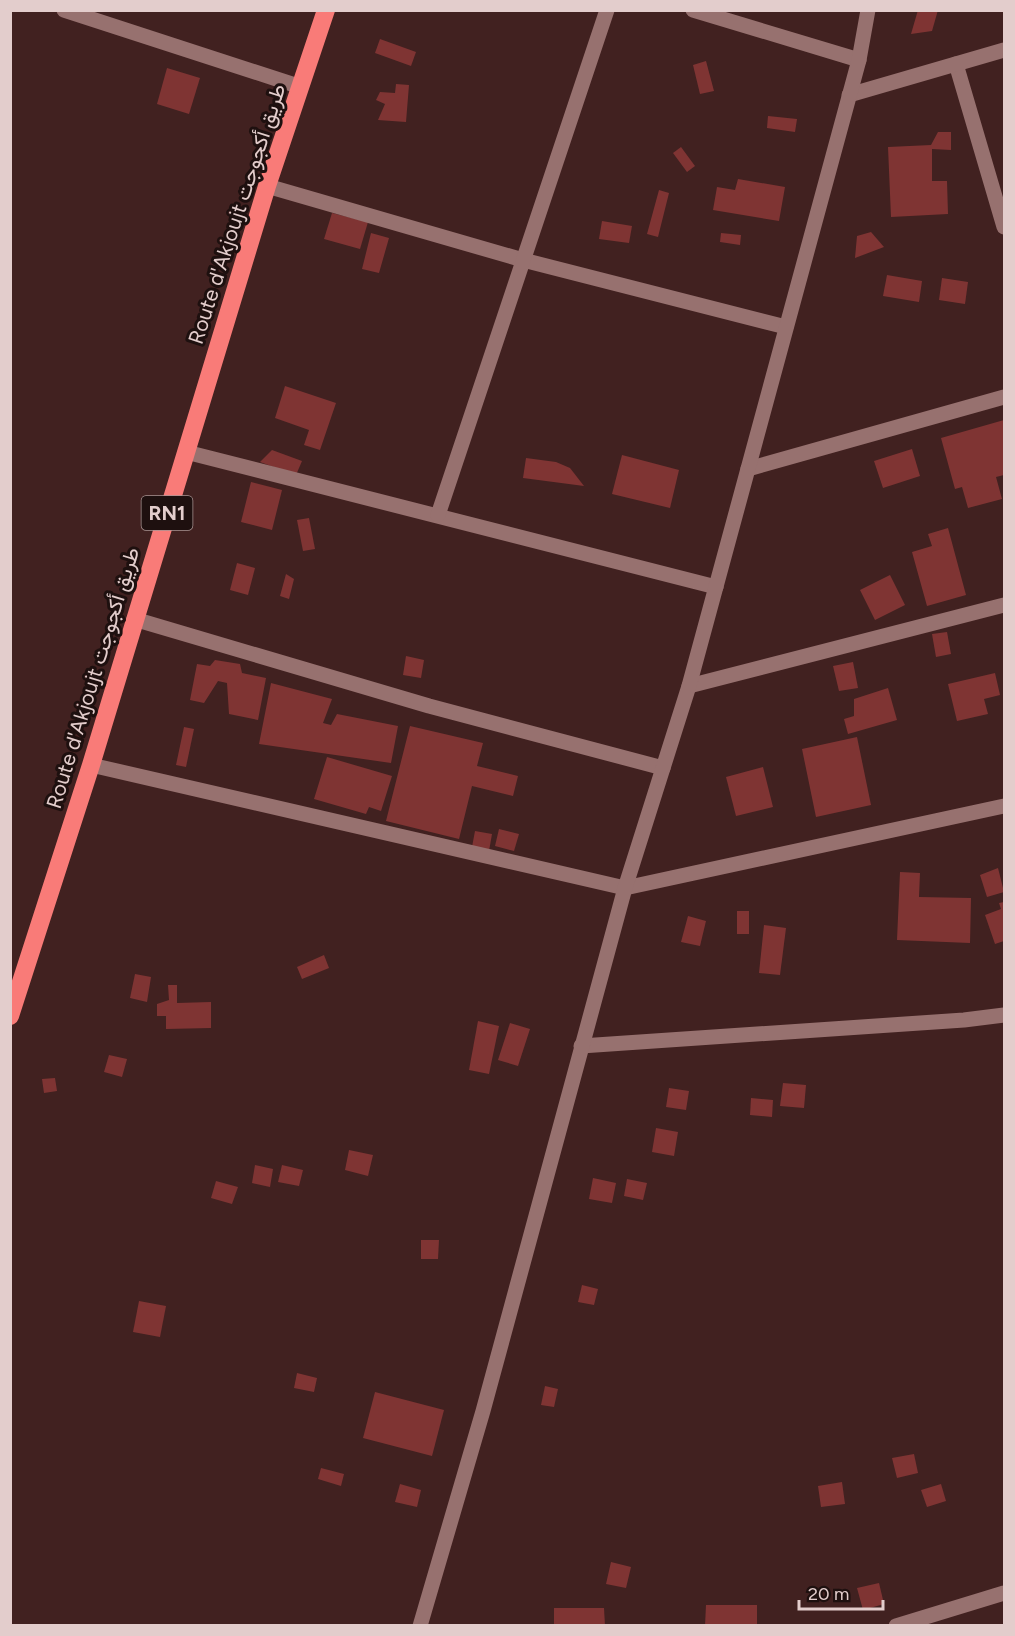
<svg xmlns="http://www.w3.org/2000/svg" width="1015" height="1636" font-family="Figtree,Vazirmatn,sans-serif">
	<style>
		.building { fill: #7f3433 }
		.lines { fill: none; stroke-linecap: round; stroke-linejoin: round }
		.street { stroke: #97716f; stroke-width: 15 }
		.highway { stroke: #f97b78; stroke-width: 18 }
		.labels { text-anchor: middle; stroke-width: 6; stroke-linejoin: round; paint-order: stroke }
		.shield { fill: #1e100f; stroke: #a89493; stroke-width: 1.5 }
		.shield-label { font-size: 20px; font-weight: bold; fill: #e3cdcc }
		.street-label { font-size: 21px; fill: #e3cdcc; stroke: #1e100f }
	</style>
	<rect width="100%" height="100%" fill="#412120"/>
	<g class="building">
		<polygon points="918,10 938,10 932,31 911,34"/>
		<polygon points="380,39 416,52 411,66 375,53"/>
		<polygon points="706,61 714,91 700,94 693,65"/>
		<polygon points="167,68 200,78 189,114 157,104"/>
		<polygon points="396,84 409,85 406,122 378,120 385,104 376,100 380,92 395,93"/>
		<polygon points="768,116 797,119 795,132 767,128"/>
		<polygon points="938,132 951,132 951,150 932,149 932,181 947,181 948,214 891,217 888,147 931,145"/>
		<polygon points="681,147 695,166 687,172 673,153"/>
		<polygon points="738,179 785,187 779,221 713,210 717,187 735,190"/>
		<polygon points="659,190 669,193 658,237 647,234"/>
		<polygon points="332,213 368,222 360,249 324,239"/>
		<polygon points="602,221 632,226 629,243 599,239"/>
		<polygon points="871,232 884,247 855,258 857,236"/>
		<polygon points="371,233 389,238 379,273 362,269"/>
		<polygon points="721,233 741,235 740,245 720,242"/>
		<polygon points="887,275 922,281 919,302 883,296"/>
		<polygon points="942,278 968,282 965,304 939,300"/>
		<polygon points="285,386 336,403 320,450 304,445 309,430 275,418"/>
		<polygon points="1004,420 1004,475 996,477 1002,499 968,508 962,487 955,489 941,438"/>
		<polygon points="912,449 920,476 883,488 874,461"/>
		<polygon points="272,450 302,461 296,475 260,462"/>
		<polygon points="622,455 679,470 670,508 612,494"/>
		<polygon points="526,458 556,462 570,468 584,486 523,478"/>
		<polygon points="251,482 282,490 272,530 241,522"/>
		<polygon points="309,518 315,549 303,551 297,520"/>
		<polygon points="948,528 966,595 927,606 912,552 932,546 928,534"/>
		<polygon points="237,563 255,568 248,595 230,590"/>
		<polygon points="286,574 294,579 289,599 280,596"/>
		<polygon points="890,575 905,605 875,620 860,590"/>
		<polygon points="947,632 951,654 936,657 932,634"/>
		<polygon points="406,656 424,660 421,678 403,675"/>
		<polygon points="215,660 240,664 242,673 266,678 258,720 229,714 227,683 218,681 204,703 190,700 197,664 210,666"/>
		<polygon points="853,662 858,688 839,691 833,666"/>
		<polygon points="995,673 1000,695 984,699 988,714 957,721 948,684"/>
		<polygon points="271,683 332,699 323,723 331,725 337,714 398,726 391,763 259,744"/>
		<polygon points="888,688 897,720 848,734 844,719 854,716 854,699"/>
		<polygon points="410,726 483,743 477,766 518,776 513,796 472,786 459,839 386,821"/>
		<polygon points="184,727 194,729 186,767 176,765"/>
		<polygon points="857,737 871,805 816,817 802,749"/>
		<polygon points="327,757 392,776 381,811 369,807 366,814 314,799"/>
		<polygon points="763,767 773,807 736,816 726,777"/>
		<polygon points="499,829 519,834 514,851 495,846"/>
		<polygon points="475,831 492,834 489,851 472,847"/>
		<polygon points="998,868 1004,892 987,897 980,875"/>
		<polygon points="900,872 920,873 919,897 971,898 970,943 897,940"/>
		<polygon points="1004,902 1004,941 995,944 985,915 1001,909 999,903"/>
		<rect x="737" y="911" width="12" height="23"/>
		<polygon points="688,916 706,921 700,946 681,942"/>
		<polygon points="764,925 786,928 780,975 759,973"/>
		<polygon points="324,955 329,968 302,979 297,967"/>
		<polygon points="135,974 151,977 147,1002 130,998"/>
		<polygon points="168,985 177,985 177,1003 211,1002 211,1028 166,1029 166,1016 157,1016 157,1004 169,1000"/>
		<polygon points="478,1021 499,1026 489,1074 469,1070"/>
		<polygon points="510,1023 530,1029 518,1066 498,1060"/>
		<polygon points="109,1055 127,1059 122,1077 104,1072"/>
		<polygon points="55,1078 57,1091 44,1093 42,1079"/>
		<polygon points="783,1083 806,1085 804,1108 780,1106"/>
		<polygon points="669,1088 689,1091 686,1110 666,1107"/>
		<polygon points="751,1098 773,1100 772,1117 750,1115"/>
		<polygon points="656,1128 678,1132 674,1156 652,1152"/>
		<polygon points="349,1150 373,1155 368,1176 345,1170"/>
		<polygon points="255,1165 273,1169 270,1187 252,1183"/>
		<polygon points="282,1165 303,1170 299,1186 278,1182"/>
		<polygon points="593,1178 616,1183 612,1203 589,1199"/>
		<polygon points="627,1179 647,1183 643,1200 624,1196"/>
		<polygon points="216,1181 238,1187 232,1204 211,1198"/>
		<polygon points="421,1240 439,1240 438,1259 421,1259"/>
		<polygon points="582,1285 598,1289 594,1305 578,1302"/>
		<polygon points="139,1301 166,1306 160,1337 133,1332"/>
		<polygon points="297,1373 317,1378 314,1392 294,1388"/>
		<polygon points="545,1386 558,1389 554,1407 541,1405"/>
		<polygon points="375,1392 444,1410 432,1456 363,1438"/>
		<polygon points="914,1454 918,1473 897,1478 892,1458"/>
		<polygon points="321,1468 344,1474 341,1486 318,1479"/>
		<polygon points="842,1482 845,1504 821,1507 818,1486"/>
		<polygon points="400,1484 421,1490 417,1507 395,1502"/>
		<polygon points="941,1484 946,1501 927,1507 921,1490"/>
		<polygon points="611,1562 631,1567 626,1588 606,1584"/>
		<polygon points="879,1583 884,1604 863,1610 857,1588"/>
		<polygon points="706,1605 757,1605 757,1626 705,1626"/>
		<polygon points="554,1608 604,1608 605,1626 554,1626"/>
	</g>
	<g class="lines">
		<g class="street">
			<polyline points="64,10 301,87"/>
			<polyline points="693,10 859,60"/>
			<polyline points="956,64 1004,227"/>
			<polyline points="849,95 1004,50"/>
			<polyline points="267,186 523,260 786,327"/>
			<polyline points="186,452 716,587"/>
			<polyline points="748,469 1004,397"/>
			<polyline points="438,515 607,10"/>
			<polyline points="134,619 429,706 663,768"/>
			<polyline points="689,686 1004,605"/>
			<polyline points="91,765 625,888 1004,806"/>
			<polyline points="581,1046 964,1020 1004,1015"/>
			<polyline points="420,1626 483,1411 625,888 689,686 859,60 868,10"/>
			<polyline points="896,1626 1004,1593"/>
		</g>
		<polyline class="highway" points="10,1016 91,765 267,186 326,10"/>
	</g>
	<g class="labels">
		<rect class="shield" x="141.5" y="496" width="51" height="34" rx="4.5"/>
		<g class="shield-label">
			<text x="167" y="520">RN1</text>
		</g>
		<g class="street-label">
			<text transform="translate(237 214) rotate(-72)" y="7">Route d'Akjoujt طريق أكجوجت</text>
			<text transform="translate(93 678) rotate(-73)" y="7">Route d'Akjoujt طريق أكجوجت</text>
		</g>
	</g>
	<rect width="1015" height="1636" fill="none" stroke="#e3cdcc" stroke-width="24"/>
	<path d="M799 1600v9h84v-9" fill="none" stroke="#e3cdcc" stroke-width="3"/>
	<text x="808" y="1600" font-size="18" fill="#e3cdcc" stroke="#1e100f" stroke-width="4.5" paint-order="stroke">20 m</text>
</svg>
